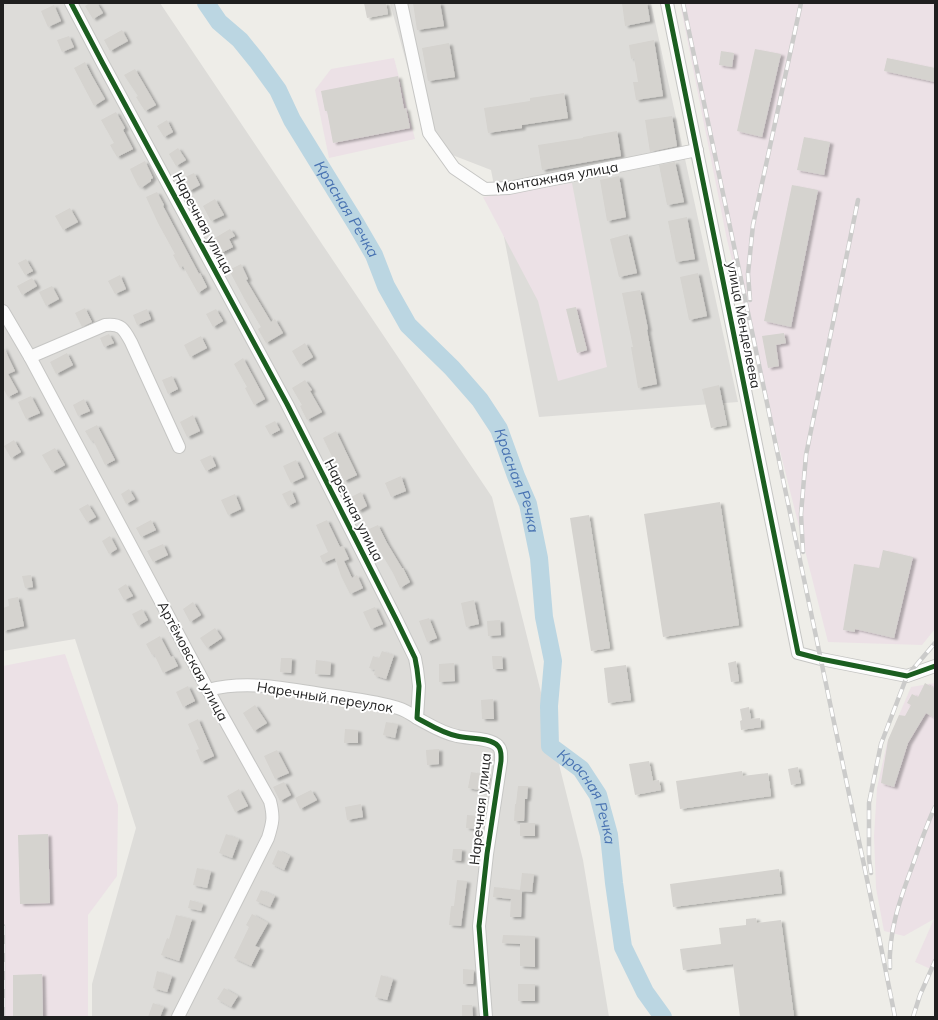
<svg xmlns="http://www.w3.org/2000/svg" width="938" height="1020" font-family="Mulish,sans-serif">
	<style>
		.residential { fill: #dddcd9 }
		.industrial { fill: #ece1e6 }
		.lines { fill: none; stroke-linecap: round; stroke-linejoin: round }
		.river { stroke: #bbd6e2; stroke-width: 18 }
		.building { fill: #d5d3cf; filter: url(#shadow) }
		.minor-casing { stroke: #c6c6c4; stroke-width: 14 }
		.minor { stroke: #fcfcfc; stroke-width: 12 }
		.rail-casing { stroke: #cbcbca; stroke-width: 4.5 }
		.rail { stroke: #fff; stroke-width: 3; stroke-dasharray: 9; stroke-linecap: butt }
		.cycleway-casing { stroke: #fff; stroke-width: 8 }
		.cycleway { stroke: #1b5e20; stroke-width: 5 }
		.labels { text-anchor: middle; stroke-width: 4; stroke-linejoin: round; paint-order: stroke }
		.street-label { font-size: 14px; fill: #1f1f1f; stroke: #fff }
		.water-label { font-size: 15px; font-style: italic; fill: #4973b2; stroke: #fff }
	</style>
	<defs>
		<filter id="shadow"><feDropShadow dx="3.5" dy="2" stdDeviation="1" flood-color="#0004"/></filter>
	</defs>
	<rect width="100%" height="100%" fill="#eeede8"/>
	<g class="residential">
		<polygon points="3,3 160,3 492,497 583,860 609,1017 92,1017 92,984 136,828 75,639 3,651"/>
		<polygon points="390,3 651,3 738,402 539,417 491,170 429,146"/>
	</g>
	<g class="industrial">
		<polygon points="680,3 935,3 935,629 922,645 828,642 727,240"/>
		<polygon points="394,58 415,139 329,158 315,90 331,69"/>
		<polygon points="572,183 607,367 558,381 538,301 483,197"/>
		<polygon points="65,654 118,805 117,876 88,915 88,1017 3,1017 3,666"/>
		<polygon points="935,683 935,971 915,962 934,919 904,936 884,931 876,888 874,836 877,788 887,743 911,687"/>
	</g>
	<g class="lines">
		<path class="river" id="s1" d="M206,3L219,22L240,40L257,61L278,90L292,120L356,224L374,255L386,286L408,325L452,368L480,400L499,429L516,476L528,504L539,558L544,617L553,661L549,706L550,746L581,769L598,795L609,835L614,883L623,947L645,992L663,1017"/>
	</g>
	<g class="building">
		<polygon points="90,3 97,3 103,13 93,19 85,6"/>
		<polygon points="364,3 386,3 388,14 367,18"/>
		<polygon points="413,3 440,3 444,26 417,30"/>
		<polygon points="622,3 647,3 650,21 625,26"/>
		<polygon points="54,5 61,21 48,27 41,11"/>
		<polygon points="122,30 128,41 110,51 104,40"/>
		<polygon points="69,36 74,47 62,52 57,40"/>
		<polygon points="654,40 663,96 636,100 633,82 638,82 634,58 631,59 629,45"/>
		<polygon points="449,43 455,77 428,81 422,48"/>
		<polygon points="755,49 781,54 762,137 737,131"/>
		<polygon points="721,51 734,53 732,67 719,65"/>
		<polygon points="887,58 935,68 935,82 884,71"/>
		<polygon points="85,62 92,76 105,99 94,106 74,68"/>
		<polygon points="135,69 156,105 145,111 136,97 138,96 124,75"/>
		<polygon points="398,76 404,109 406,108 410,128 333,143 327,111 325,111 321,91"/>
		<polygon points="564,93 568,118 522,125 522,128 488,133 484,108 530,101 530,98"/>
		<polygon points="116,112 125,128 123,130 133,149 117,157 110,145 114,143 101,120"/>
		<polygon points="672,116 677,146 650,152 645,120"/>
		<polygon points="167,120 173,132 164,137 157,126"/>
		<polygon points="617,131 621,156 542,170 538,145 583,138 583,137"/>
		<polygon points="804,137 830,142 824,175 797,170"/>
		<polygon points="178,148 186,160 176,166 169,154"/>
		<polygon points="145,161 153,178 151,179 151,181 141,188 140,185 138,186 130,169"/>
		<polygon points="675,162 684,202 667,205 659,165"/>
		<polygon points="194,173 200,185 189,191 183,178"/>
		<polygon points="619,176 626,217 607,221 600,180"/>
		<polygon points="792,185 818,190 791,327 764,321"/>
		<polygon points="157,192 164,205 163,206 199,274 200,273 207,287 198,293 183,266 180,268 173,255 175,254 158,223 146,197"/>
		<polygon points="215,199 224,215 211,221 203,206"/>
		<polygon points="70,208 78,222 63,230 55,216"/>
		<polygon points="687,217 695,259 676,262 668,221"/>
		<polygon points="230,229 235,236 229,239 233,247 221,253 213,239"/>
		<polygon points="628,234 637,273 619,277 610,239"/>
		<polygon points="26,259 33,271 25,275 18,263"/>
		<polygon points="241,264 248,279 246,280 271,322 275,319 283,333 266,343 258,329 261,327 245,300 229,270"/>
		<polygon points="698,273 707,316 689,320 680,277"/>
		<polygon points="120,275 126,289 115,294 108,281"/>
		<polygon points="32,278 37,286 22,295 17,286"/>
		<polygon points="52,286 59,299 46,306 39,292"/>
		<polygon points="640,290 648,329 647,330 657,384 638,388 631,347 633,347 622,293"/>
		<polygon points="576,307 587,350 577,353 566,309"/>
		<polygon points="85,308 92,322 82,327 75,313"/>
		<polygon points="147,309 151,319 137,325 133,315"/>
		<polygon points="216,309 223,321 213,327 206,314"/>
		<polygon points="784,333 786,343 776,345 779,366 768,368 762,336"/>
		<polygon points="109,334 114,343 104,347 100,338"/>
		<polygon points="201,336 207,348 190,357 184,345"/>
		<polygon points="305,343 313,357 300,365 292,351"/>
		<polygon points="3,346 15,371 8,374 18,392 8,397 3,388"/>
		<polygon points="67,353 73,365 56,374 50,362"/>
		<polygon points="243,358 265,399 254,405 245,388 247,387 234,364"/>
		<polygon points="172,376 178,389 168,394 162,380"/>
		<polygon points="305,380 312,390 310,391 322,412 307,420 300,406 302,405 292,388"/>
		<polygon points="719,385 727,425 711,428 702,389"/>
		<polygon points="31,396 40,413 26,419 18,402"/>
		<polygon points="84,399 90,411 78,416 73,405"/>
		<polygon points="193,415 200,431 187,437 180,422"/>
		<polygon points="275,421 280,430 270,435 265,426"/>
		<polygon points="97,425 115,460 105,465 93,440 91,441 85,431"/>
		<polygon points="336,431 357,475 344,481 323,438"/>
		<polygon points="14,440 21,452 11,458 4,446"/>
		<polygon points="55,448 65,465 52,472 42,455"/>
		<polygon points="211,455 216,466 206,471 200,460"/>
		<polygon points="296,460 304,477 291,483 283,466"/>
		<polygon points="401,476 406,491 391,497 385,483"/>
		<polygon points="129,489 135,499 126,504 121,494"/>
		<polygon points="291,490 296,502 288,506 282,494"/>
		<polygon points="361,492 367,506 358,511 351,497"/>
		<polygon points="235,494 241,509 228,515 221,500"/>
		<polygon points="720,502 739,625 663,637 644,514"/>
		<polygon points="88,504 96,517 87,522 79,509"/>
		<polygon points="589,515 610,648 591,651 570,518"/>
		<polygon points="151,520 156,530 141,537 136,528"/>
		<polygon points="327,520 340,547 343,546 349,559 344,561 352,578 357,575 363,588 350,594 341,576 335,558 323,563 320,556 328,552 316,525"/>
		<polygon points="378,525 387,543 402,568 403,568 410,582 400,588 393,573 378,548 369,529"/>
		<polygon points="110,536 117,549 109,554 102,541"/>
		<polygon points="163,544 168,555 153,562 147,551"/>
		<polygon points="883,550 913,557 894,638 855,629 855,632 843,630 854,564 879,568"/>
		<polygon points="31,575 33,587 25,588 22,576"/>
		<polygon points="126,584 133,596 124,600 118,589"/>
		<polygon points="18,597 24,626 3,631 3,608 9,606 8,599"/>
		<polygon points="474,600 479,624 466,627 461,603"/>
		<polygon points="193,602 201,615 190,622 183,609"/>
		<polygon points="375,607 383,624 371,629 363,612"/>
		<polygon points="142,609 148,620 138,626 132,614"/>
		<polygon points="429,618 437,638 427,642 419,621"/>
		<polygon points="500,620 501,635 488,636 487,621"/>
		<polygon points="215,628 222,638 207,648 200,638"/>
		<polygon points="160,636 171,657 173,656 178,666 163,673 154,654 152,655 146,644"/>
		<polygon points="382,651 394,655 386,679 374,675 375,670 369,668 373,656 379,658"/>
		<polygon points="492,656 502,656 503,669 493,669"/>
		<polygon points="281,658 292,658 291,673 280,672"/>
		<polygon points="316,660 331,662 330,675 315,674"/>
		<polygon points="736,661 739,681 731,682 728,663"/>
		<polygon points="454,663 455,681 439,682 439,664"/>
		<polygon points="626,665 631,700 608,703 604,668"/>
		<polygon points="925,683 935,689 935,718 926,713 908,743 894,787 881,783 888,740 899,715 905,716 911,705 907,703 912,694 918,697"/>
		<polygon points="188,686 195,701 183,707 176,692"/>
		<polygon points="493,699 494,719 482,719 481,700"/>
		<polygon points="255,705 267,723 254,731 243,713"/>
		<polygon points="749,707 751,719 760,718 761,727 741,730 740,721 742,720 740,709"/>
		<polygon points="198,719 214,756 201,762 196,750 199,749 188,724"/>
		<polygon points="386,722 398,724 395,738 383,735"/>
		<polygon points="345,729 358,730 358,743 344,743"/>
		<polygon points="439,749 439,764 427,765 426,750"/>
		<polygon points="277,750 289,773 275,779 264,756"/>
		<polygon points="649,761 653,781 659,780 661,790 635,795 629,764"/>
		<polygon points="798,767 801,783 791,785 788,769"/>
		<polygon points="742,771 743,776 768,773 771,796 680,809 676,781"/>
		<polygon points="471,772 488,775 485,791 468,788"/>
		<polygon points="284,782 291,795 280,801 273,787"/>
		<polygon points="518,786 528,786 527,799 525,799 524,821 514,821 515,804 516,804"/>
		<polygon points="239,789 248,806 235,812 227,796"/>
		<polygon points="311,790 317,800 300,809 295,798"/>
		<polygon points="361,804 363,817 347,820 345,807"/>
		<polygon points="467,815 478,816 476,829 466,828"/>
		<rect x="520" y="823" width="15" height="13"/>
		<polygon points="48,834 50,903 20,904 18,835"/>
		<polygon points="226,834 239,839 232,858 219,853"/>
		<polygon points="453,849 462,849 461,861 452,860"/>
		<polygon points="278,850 290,856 284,870 272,864"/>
		<polygon points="197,868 211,871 207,888 193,885"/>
		<polygon points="779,869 782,893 673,907 670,884"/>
		<polygon points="522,873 534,874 532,892 522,891 521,917 510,917 511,899 493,897 494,887 520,890"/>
		<polygon points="457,880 467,881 461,926 449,925 451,906 454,906"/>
		<polygon points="261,890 275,896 270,907 256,901"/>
		<polygon points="190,900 203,904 201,911 188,908"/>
		<polygon points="252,914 268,923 255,946 260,948 251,966 234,958 249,927 246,925"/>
		<polygon points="176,915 192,919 179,961 161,955 167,938 169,939"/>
		<polygon points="756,918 757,923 781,920 794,1017 740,1017 733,964 683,970 680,949 721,944 719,928 746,925 746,919"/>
		<polygon points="503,935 535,936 535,967 520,966 520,944 502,943"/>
		<polygon points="463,969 474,970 473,984 463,984"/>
		<polygon points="157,971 172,976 167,992 153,988"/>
		<polygon points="42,974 43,1017 13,1017 13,975"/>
		<polygon points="381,975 393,979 387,1000 375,997"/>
		<rect x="518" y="984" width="17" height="17"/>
		<polygon points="224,988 238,996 231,1007 217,999"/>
		<polygon points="153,1003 164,1007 160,1017 148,1017"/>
		<polygon points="462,1005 472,1005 473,1017 462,1017"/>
	</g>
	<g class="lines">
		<g class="minor-casing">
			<g id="minor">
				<path d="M71,3L102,62L287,404L396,619L415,658L417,669L419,686L417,718C430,725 442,733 457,736C468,739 490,737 498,746C502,750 501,756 501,761L487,854L479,926L486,1017"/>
				<polyline points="401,3 429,133 454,168 485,189 509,188 697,150"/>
				<polyline points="667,3 798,653 821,659 907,676 935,666"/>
				<path d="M3,311L30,357L208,690L270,801C274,817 273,822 268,838L178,1017"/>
				<path d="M30,357L105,325C121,323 124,329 131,342L179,447"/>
				<path d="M208,690C250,679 293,690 335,696C355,699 379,702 398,708C405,710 411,714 417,718"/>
			</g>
		</g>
		<use href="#minor" class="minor"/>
		<g class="rail-casing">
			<g id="rail">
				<polyline points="683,3 877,927 895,1017"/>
				<polyline points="750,300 748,274 753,225 801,3"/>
				<polyline points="803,552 801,514 806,455 858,200"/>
				<polyline points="871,873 869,859 869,803 881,744 907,676 935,643"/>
				<polyline points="3,926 3,1017"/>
				<path d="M890,968C888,933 900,899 912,867C919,847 926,826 935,807"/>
				<polyline points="913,1017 920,995 935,961"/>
			</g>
		</g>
		<use href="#rail" class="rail"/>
		<g class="cycleway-casing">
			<g id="cycleway">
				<path d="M71,3L102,62L287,404L396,619L415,658L417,669L419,686L417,718C430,725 442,733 457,736C468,739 490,737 498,746C502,750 501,756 501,761L487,854L479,926L486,1017"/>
				<polyline points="667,3 798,653 821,659 907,676 935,666"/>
			</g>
		</g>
		<use href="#cycleway" class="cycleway"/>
	</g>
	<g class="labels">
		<g class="street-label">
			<text transform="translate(557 177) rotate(-10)" y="5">Монтажная улица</text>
			<text transform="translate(203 223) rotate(62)" y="5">Наречная улица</text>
			<text transform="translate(744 325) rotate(79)" y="5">улица Менделеева</text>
			<text transform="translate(354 510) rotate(63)" y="5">Наречная улица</text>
			<text transform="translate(193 661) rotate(62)" y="5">Артёмовская улица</text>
			<text transform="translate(325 697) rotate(9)" y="5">Наречный переулок</text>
			<text transform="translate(480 809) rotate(-84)" y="5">Наречная улица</text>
		</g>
		<g class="water-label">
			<text dy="5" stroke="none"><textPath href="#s1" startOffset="251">Красная Речка</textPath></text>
			<text dy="5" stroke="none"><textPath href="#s1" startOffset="576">Красная Речка</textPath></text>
			<text dy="5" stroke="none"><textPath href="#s1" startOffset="912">Красная Речка</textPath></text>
		</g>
	</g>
	<rect width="938" height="1020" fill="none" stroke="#1f1f1f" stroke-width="8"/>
</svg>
